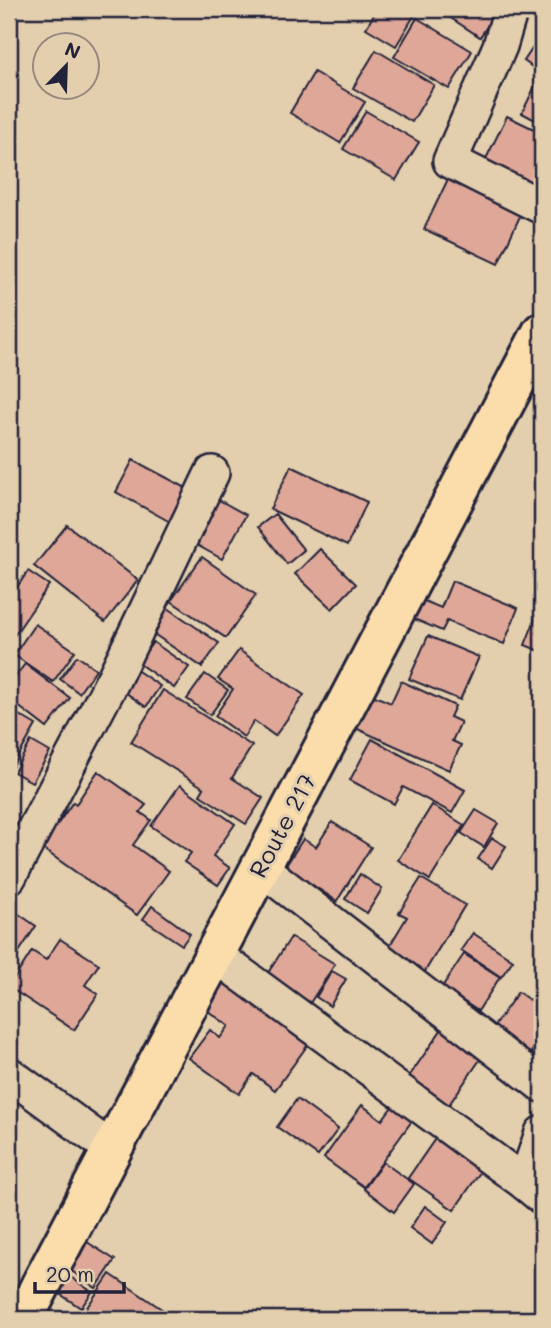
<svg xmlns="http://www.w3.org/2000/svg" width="551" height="1328" font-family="Mali,sans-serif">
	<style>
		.building { fill: #dfa798; stroke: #22223b; stroke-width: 2 }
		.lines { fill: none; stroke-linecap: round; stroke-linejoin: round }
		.street-casing { stroke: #22223b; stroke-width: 38 }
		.primary-casing { stroke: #22223b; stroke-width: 44 }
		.street { stroke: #e3cead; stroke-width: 33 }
		.primary { stroke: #fbddab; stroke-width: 38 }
		.labels { text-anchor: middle; stroke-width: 6; stroke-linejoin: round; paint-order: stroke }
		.street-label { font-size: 24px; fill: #22223b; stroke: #e3cead }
	</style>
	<rect width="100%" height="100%" fill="#e3cead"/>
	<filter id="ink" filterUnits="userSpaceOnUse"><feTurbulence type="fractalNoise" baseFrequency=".0143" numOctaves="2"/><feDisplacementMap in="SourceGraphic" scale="14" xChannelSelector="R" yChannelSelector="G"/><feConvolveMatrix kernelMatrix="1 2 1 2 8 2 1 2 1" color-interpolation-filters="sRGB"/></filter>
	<g filter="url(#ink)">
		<g class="building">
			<polygon points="377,9 418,9 396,46 366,28"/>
			<polygon points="437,9 488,9 495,14 480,37"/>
			<polygon points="417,18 472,51 449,89 394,57"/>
			<polygon points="536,43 542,48 542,74 524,61"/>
			<polygon points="376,50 434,85 412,122 353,88"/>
			<polygon points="314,72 365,102 340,143 290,113"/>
			<polygon points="539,78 542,80 542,115 539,122 522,113"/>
			<polygon points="366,111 419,142 396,180 343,149"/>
			<polygon points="507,116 542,133 542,198 481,169"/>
			<polygon points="448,179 521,214 498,264 424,229"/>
			<polygon points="133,460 190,490 172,523 116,492"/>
			<polygon points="291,466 367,502 347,546 270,509"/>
			<polygon points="210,495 246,515 222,559 186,539"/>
			<polygon points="275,514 304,550 287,564 258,527"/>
			<polygon points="67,525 138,580 105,622 34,566"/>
			<polygon points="320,549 356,584 332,609 295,574"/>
			<polygon points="202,557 256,595 226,638 171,601"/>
			<polygon points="28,571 49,585 9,643 9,599"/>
			<polygon points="452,581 518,608 504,644 447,621 442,631 414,619 422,600 441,608"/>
			<polygon points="542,602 542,652 525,645"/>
			<polygon points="165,606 219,643 202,667 148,630"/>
			<polygon points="35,624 75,651 53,682 14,655"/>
			<polygon points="428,636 479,657 460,700 409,679"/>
			<polygon points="153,642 189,667 174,688 138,663"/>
			<polygon points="239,650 304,695 275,736 254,721 244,737 215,716 233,689 218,679"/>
			<polygon points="77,656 96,669 79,693 60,679"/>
			<polygon points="25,664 70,698 47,728 9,699 9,685"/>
			<polygon points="129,665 160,686 146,707 115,685"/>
			<polygon points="205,674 228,690 210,715 187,699"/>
			<polygon points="401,681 455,706 450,717 461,722 452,741 461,745 449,770 353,727 368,693 391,703"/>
			<polygon points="163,690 252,746 232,778 263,798 246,824 200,795 204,788 131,742"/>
			<polygon points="9,709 36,725 11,769 9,767"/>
			<polygon points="372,739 465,790 452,813 403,787 394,804 350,780"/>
			<polygon points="31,741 50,752 32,782 14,772"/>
			<polygon points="98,771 146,805 140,812 151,820 133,845 169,871 137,915 33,842 47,823 55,828 73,802 76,804"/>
			<polygon points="180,785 235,824 213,856 230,868 218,885 184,862 191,853 151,826"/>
			<polygon points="432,805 464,825 430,880 398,860"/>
			<polygon points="476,810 498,823 484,847 461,833"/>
			<polygon points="332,822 371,847 337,901 285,867 303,839 316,847"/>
			<polygon points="492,838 506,846 492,868 478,859"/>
			<polygon points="360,874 382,889 367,913 345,899"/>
			<polygon points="421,878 465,905 421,978 384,955 407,917 399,913"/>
			<polygon points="152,906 190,934 182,945 143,919"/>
			<polygon points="13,910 36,926 13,961 9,958 9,916"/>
			<polygon points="473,933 513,960 501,977 461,950"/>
			<polygon points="291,937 335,964 310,1003 266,976"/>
			<polygon points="60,939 99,964 85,985 98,994 74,1030 9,987 32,951 46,960"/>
			<polygon points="464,954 500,977 478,1011 442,987"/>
			<polygon points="332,971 346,979 330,1006 316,997"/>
			<polygon points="225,975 312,1039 275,1090 253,1074 239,1094 189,1058 210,1030 220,1038 229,1026 201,1006"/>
			<polygon points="542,982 542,1006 531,998"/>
			<polygon points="518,992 542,1009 542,1037 529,1055 492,1029"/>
			<polygon points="446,1023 486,1051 448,1106 408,1078"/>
			<polygon points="542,1040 542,1064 531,1056"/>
			<polygon points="297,1099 338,1129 318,1156 277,1127"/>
			<polygon points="394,1104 414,1118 364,1187 324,1158 362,1105 382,1120"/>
			<polygon points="437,1136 483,1168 454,1210 408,1178"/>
			<polygon points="383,1162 414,1184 394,1212 364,1189"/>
			<polygon points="425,1206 447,1222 432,1244 410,1228"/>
			<polygon points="84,1240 115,1260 96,1288 66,1267"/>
			<polygon points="62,1271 92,1292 81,1308 51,1288"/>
			<polygon points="110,1274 166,1312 161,1319 85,1319 81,1316"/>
		</g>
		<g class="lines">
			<g class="street-casing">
				<g id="street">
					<polyline points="511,9 500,46 450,161 542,207"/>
					<polyline points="261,868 542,1085"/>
					<polyline points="9,877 114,678 212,473"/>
					<polyline points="215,955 525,1183 542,1197"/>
					<polyline points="9,1074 113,1150"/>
					<polyline points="525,1183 542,1133"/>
				</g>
			</g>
			<g class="primary-casing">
				<polyline id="primary" points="23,1319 542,332"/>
			</g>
			<use href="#street" class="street"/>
			<use href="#primary" class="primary"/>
		</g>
	</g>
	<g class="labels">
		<g class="street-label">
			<text transform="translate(283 826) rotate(-62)" y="8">Route 217</text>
		</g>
	</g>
	<rect width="551" height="1328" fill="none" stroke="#e3cead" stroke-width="35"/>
	<rect x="18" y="18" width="516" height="1293" fill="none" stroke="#22223b" stroke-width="2.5" filter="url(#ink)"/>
	<g transform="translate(66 66) rotate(23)"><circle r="33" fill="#e3cead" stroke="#96897f" stroke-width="2"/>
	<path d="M0-5L12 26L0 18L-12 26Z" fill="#22223b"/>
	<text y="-10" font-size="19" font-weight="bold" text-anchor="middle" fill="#22223b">N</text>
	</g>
	<path d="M35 1282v10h89v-10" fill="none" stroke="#22223b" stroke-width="3.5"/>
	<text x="46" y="1282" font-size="21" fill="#22223b" stroke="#e3cead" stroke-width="5" paint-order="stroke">20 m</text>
</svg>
